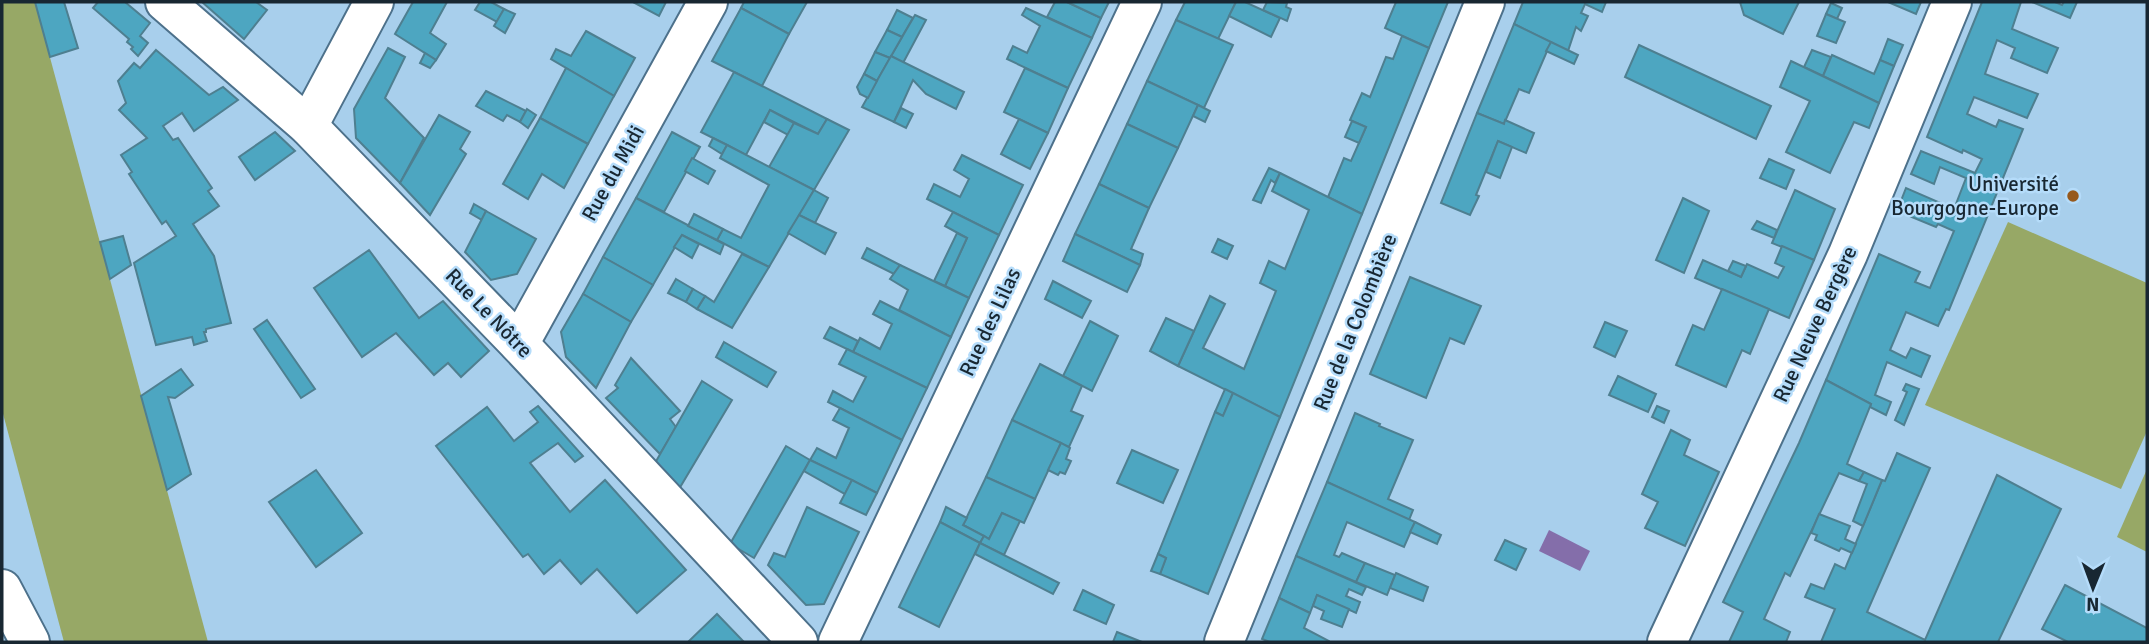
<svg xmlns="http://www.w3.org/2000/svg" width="2149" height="644" font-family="Signika,sans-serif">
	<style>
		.green { fill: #97a866 }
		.water { fill: #846eaa }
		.building { fill: #4da6c1; stroke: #4e7f90; stroke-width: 2 }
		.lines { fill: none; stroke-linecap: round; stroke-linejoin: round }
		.street-casing { stroke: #4d718b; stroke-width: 42 }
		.street { stroke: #fff; stroke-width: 38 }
		.poi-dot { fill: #96591c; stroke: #b5dcfa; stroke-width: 2.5 }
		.labels { text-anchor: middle; stroke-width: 5; stroke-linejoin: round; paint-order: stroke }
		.street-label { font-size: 21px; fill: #182732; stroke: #b5dcfa }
		.poi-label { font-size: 21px; fill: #182732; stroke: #b5dcfa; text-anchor: end }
	</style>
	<rect width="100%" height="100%" fill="#a8cfec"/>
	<g class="green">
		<polygon points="2,2 35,2 208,642 64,642 2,410"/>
		<polygon points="2008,222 2147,283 2147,431 2121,489 1925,405"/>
		<polygon points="2147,469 2147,552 2117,537"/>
	</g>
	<polygon class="water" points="1549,530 1590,551 1580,571 1539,551"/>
	<g class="building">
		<polygon points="35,2 64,2 78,48 50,57"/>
		<polygon points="98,2 125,2 150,23 140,36 148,43 138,56 131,49 133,47 127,42 129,39 93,8"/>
		<polygon points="202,2 256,2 267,10 244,39"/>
		<polygon points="413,2 447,2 430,33 446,44 436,60 395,34"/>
		<polygon points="480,2 491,2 504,9 497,22 475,10"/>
		<polygon points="633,2 666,2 659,16"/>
		<polygon points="744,2 807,2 789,34 741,8"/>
		<polygon points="1055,2 1067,2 1101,18 1092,38 1047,17"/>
		<polygon points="1067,2 1109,2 1101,18"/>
		<polygon points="1185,2 1236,2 1218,39 1176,20"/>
		<polygon points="1236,2 1245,2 1280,18 1271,37 1229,16"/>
		<polygon points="1267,2 1287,3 1286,7 1291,9 1287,21 1263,10"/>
		<polygon points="1396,2 1448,2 1429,48 1385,28"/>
		<polygon points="1523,2 1606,2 1602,12 1585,4 1581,13 1588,16 1581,31 1576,27 1568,51 1514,24"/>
		<polygon points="1740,2 1799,2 1783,34 1744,15"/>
		<polygon points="1888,2 1921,2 1916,14"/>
		<polygon points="1982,2 2021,2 2012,29 2058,48 2047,73 2011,58 2015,48 1997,40 1985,74 2038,94 2027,118 1974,97 1967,114 1996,127 1999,120 2023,129 1949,310 1946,309 1938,326 1906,312 1890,350 1906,358 1911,348 1930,356 1921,377 1887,362 1875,395 1891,402 1886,415 1870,407 1871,404 1826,380 1879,254 1920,272 1915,282 1930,288 1954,231 1938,224 1936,227 1897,211 1906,188 1954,209 1966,178 1940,167 1934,184 1911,174 1921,151 1975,173 1982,159 1963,150 1962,153 1927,137"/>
		<polygon points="2032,2 2055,2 2062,5 2064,2 2077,2 2070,18"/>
		<polygon points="1831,3 1842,8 1837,19 1826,14"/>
		<polygon points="741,8 789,34 762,86 712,61"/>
		<polygon points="1026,8 1092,38 1068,88 1007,59 1013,46 1027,53 1040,26 1022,15"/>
		<polygon points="504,9 515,14 505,33 494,26"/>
		<polygon points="897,10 913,18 902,37 887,30"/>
		<polygon points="1826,14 1845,22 1836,43 1817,36"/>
		<polygon points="915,15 926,20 903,63 891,56"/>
		<polygon points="1176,20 1233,45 1204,108 1147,81"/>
		<polygon points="1514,24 1551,42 1529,93 1519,89 1504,124 1477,113"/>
		<polygon points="887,30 902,37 890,58 875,52"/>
		<polygon points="586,31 635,58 614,96 551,59 556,49 571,56"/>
		<polygon points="1402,36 1429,48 1362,214 1328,197 1344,158 1351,161 1366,127 1350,120 1362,93 1370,97 1386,57 1393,59"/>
		<polygon points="1888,39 1903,45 1894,66 1880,60"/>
		<polygon points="1551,42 1578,55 1574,64 1546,51"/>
		<polygon points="1639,45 1771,106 1756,139 1625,77"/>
		<polygon points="388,48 405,57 385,98 424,138 400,183 356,138 354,109"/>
		<polygon points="156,50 209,95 223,87 238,100 194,131 182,113 163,126 173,140 178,138 212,188 208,191 219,206 193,224 214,256 231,323 206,329 206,332 204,332 207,341 194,345 192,337 156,345 134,263 176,236 166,221 162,224 129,174 132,172 121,155 147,138 119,110 126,103 118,81 134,63 140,68"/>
		<polygon points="1812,50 1831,57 1823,76 1804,67"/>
		<polygon points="875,52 890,58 877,81 864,74"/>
		<polygon points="425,53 436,60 430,68 420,63"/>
		<polygon points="1832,55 1874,74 1880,60 1894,66 1879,103 1823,76"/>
		<polygon points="891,56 964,92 956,109 926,94 913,80 894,122 862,107"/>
		<polygon points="1791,61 1879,103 1869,128 1854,122 1830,173 1786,152 1810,101 1780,87"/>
		<polygon points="566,68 614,96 588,144 540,118"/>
		<polygon points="1025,68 1068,88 1048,133 1004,112"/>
		<polygon points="734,72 762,86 827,119 818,134 770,110 746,155 727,145 701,132"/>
		<polygon points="864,74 877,81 868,98 860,94 857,87"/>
		<polygon points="1147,81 1198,105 1178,148 1127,124"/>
		<polygon points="486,91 526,111 520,122 507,115 503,121 476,106"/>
		<polygon points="1198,105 1210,111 1205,122 1193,116"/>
		<polygon points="901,108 913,114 906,128 894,122"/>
		<polygon points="527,109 536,115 528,128 520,122"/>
		<polygon points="770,110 794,123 788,135 764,122"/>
		<polygon points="1477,113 1504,124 1505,120 1534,133 1526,153 1498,141 1476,195 1479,196 1470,215 1441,203"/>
		<polygon points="439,115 470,132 460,149 466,154 430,215 400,183"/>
		<polygon points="540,118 588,144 564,188 542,174 528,199 503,184"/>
		<polygon points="827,119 849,130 814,190 769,167 794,123 818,134"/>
		<polygon points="1019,119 1048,133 1030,169 1001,154"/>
		<polygon points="1352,121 1366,127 1359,143 1345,137"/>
		<polygon points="1127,124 1178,148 1149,208 1099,184"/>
		<polygon points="275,132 295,151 255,180 239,157"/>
		<polygon points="672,132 700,147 664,212 636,198"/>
		<polygon points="713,138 727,145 722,154 709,146"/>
		<polygon points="1498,141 1512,147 1500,178 1486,172"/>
		<polygon points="727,145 814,190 769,267 717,240 723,229 741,238 769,185 720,158"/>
		<polygon points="962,155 1023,185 999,235 927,199 934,184 960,197 969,179 954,170"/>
		<polygon points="692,158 715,171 708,184 685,171"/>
		<polygon points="1769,159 1794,170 1786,189 1760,178"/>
		<polygon points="1269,168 1280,173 1275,183 1271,180 1261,203 1253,200"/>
		<polygon points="1280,173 1362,214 1280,417 1178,366 1210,296 1225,304 1203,348 1244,369 1276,291 1260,283 1269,261 1285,269 1309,210 1272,191"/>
		<polygon points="1099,184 1149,208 1131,249 1143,254 1140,265 1075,234"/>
		<polygon points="814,190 828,198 815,223 799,215"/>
		<polygon points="1795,190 1835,209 1814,260 1772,243"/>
		<polygon points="636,198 724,244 720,254 682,235 653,285 603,257"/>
		<polygon points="1683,198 1709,211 1684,273 1656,260"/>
		<polygon points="474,204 486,211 482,220 470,213"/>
		<polygon points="486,211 536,239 517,274 491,280 465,252"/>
		<polygon points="953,212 999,235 969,298 945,286 967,238 945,226"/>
		<polygon points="694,214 723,229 717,240 688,226"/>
		<polygon points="799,215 836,233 825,254 788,233"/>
		<polygon points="1757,221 1777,230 1774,238 1752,229"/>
		<polygon points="957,233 967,238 945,286 934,281"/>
		<polygon points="1075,234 1140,265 1127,292 1063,261"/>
		<polygon points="682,235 699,244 692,258 674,247"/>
		<polygon points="123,236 131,265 110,279 100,242"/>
		<polygon points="1218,239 1233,246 1227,259 1212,252"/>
		<polygon points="1782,246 1814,260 1789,318 1695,278 1703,260 1741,277 1747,264 1778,278 1784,267 1775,263"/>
		<polygon points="867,248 900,265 894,274 862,258"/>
		<polygon points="369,250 419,318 443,301 489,351 461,377 448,363 434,375 396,333 362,357 314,288"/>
		<polygon points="742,254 769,267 732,328 697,309 705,296 714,302"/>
		<polygon points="603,257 653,285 631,322 583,294"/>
		<polygon points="1733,261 1746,266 1741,277 1728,271"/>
		<polygon points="900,265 969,298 951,337 899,310 908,290 890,279"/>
		<polygon points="1410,277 1481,306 1464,344 1450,338 1426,398 1370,374"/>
		<polygon points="676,279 693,289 686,302 668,293"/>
		<polygon points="1053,281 1091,301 1082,318 1045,299"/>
		<polygon points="693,289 705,296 697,309 686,302"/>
		<polygon points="1722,289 1769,309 1750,354 1742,350 1726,387 1676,365 1693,325 1704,330"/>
		<polygon points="583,294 631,322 596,388 566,357 561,332"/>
		<polygon points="880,301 951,337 927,388 853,352 860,338 880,349 892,324 873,314"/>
		<polygon points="1166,318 1194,331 1178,366 1150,351"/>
		<polygon points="267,320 315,389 301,398 254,329"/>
		<polygon points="1090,321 1118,336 1092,391 1063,376"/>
		<polygon points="1605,322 1627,331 1615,357 1594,347"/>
		<polygon points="830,327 858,341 853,352 824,338"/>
		<polygon points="724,342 776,372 767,387 716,357"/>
		<polygon points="847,349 927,388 902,440 828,402 833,391 853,402 866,377 839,364"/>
		<polygon points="631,358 680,411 670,419 676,427 660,454 606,398 618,388 615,385"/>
		<polygon points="1040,364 1082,386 1071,411 1083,416 1069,447 1012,420"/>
		<polygon points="181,369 193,385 175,398 168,397 191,474 167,490 141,396"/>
		<polygon points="1618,376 1656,394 1648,412 1609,395"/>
		<polygon points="1826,380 1871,404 1847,464 1864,472 1859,481 1839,473 1790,576 1785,573 1764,619 1790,632 1786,642 1729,642 1743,612 1723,602 1799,443"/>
		<polygon points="702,381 732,400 679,489 655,463"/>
		<polygon points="1906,384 1919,389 1904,425 1895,420 1907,392 1903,390"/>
		<polygon points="1225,389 1233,393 1223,416 1215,412"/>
		<polygon points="1233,393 1280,417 1208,594 1160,574 1166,558 1158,554 1215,412 1223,416"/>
		<polygon points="538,406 583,456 575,462 558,443 530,463 570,512 605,480 686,570 637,613 597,569 581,584 560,560 544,574 528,554 523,557 436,446 487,407 514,441 538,422 530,412"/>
		<polygon points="1657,406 1669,411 1664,423 1652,417"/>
		<polygon points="840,408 902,440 877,493 810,460 817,448 836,458 849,428 833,420"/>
		<polygon points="1355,413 1380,424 1379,426 1413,440 1388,499 1413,510 1409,520 1327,482"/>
		<polygon points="1012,420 1061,443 1035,499 986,477"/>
		<polygon points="1671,430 1690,440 1684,455 1719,472 1685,546 1645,528 1658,502 1642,494"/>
		<polygon points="1061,443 1070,448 1066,459 1071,461 1065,474 1060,472 1058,475 1048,470"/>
		<polygon points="786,446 810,460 754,558 730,544"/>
		<polygon points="1132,450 1178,470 1163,503 1117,483"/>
		<polygon points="1897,453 1930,468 1867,612 1925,640 1997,475 2061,509 1998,642 1821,642 1835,609 1805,597 1811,584 1824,589 1835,564 1845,569 1882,480 1885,481"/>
		<polygon points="810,460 852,480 845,494 804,471"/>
		<polygon points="316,470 362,533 316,567 269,502"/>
		<polygon points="1864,472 1882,480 1863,526 1853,521 1867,484 1859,481"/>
		<polygon points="986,477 1035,499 1024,523 1002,513 989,539 963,525"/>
		<polygon points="852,480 877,493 866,515 840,503"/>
		<polygon points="1327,482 1415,522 1404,547 1347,522 1334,555 1339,557 1342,553 1365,563 1356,582 1296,556"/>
		<polygon points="807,507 859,532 824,604 806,605 768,565 774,553 785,557"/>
		<polygon points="946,507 967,518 963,525 984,536 980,543 940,522"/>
		<polygon points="1002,513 1020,521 1004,555 980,543 984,536 989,539"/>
		<polygon points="1819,514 1850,526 1845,539 1856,544 1852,553 1841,548 1839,551 1815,540 1817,535 1811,533"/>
		<polygon points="940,522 980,543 939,627 899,607"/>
		<polygon points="1415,522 1441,535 1437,544 1410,532"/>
		<polygon points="1505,540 1526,549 1516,570 1495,560"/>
		<polygon points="980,543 1059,583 1053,594 975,554"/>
		<polygon points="1158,554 1166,558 1160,574 1151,571"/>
		<polygon points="1296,556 1366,587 1362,595 1349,589 1346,596 1360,602 1356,613 1317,595 1310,613 1279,598"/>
		<polygon points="1365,563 1395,575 1387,595 1356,582"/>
		<polygon points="1396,573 1428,587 1423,601 1390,588"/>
		<polygon points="2065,585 2147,628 2147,642 2068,642 2042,629"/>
		<polygon points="1083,590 1114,605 1106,624 1074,610"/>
		<polygon points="1317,595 1349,609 1342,627 1321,619 1324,611 1313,606"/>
		<polygon points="1279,598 1310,613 1304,628 1329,641 1329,642 1270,642 1262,639"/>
		<polygon points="717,614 744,642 688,642"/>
		<polygon points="1117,632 1142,642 1113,642"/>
	</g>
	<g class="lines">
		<g class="street-casing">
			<g id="street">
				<polyline points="165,2 308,126 519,344 798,642"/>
				<polyline points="308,126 374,2"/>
				<polyline points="519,344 708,2"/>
				<polyline points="2,589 30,642"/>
				<polyline points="838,642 1142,2"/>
				<polyline points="1224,642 1485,2"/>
				<polyline points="1667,642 1848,254 1952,2"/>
			</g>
		</g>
		<use href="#street" class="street"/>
	</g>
	<circle class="poi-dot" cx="2073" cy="196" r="7"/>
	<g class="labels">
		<g class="street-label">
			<text transform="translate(613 173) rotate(-61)" y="7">Rue du Midi</text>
			<text transform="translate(489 313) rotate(46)" y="7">Rue Le Nôtre</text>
			<text transform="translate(990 322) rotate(-65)" y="7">Rue des Lilas</text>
			<text transform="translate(1355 322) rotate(-68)" y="7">Rue de la Colombière</text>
			<text transform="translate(1815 324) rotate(-65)" y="7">Rue Neuve Bergère</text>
		</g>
		<g class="poi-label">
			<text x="2059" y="191">Université<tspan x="2059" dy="24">Bourgogne-Europe</tspan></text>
		</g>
	</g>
	<rect width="2149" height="644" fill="none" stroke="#182732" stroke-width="7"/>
	<g transform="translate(2093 588) rotate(181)" stroke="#b5dcfa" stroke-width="5" paint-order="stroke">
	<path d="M0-5L12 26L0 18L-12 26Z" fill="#182732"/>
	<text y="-10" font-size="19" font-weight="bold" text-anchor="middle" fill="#182732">N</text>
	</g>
</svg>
